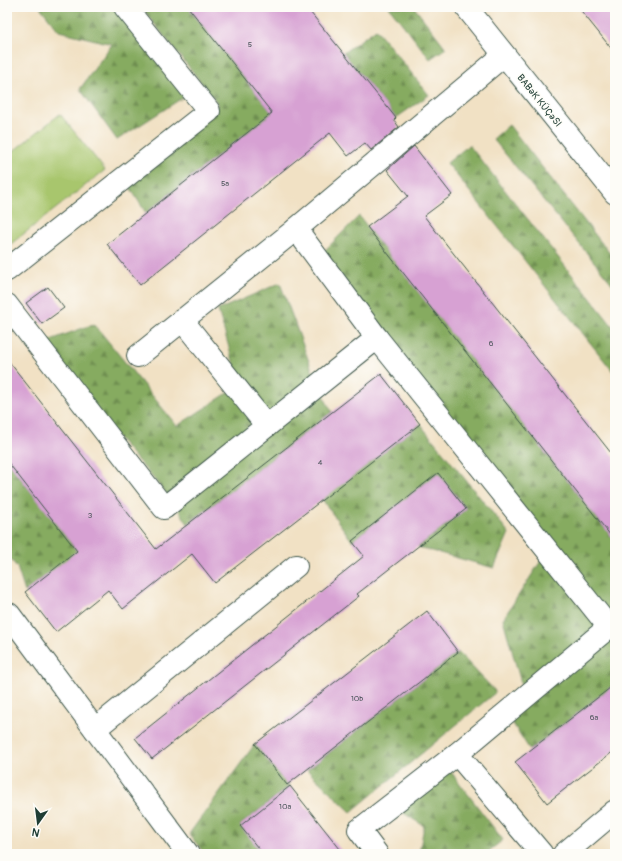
<svg xmlns="http://www.w3.org/2000/svg" width="622" height="861" font-family="Pangolin,sans-serif">
	<style>
		.green { fill: #a8c66d; stroke: #648250 }
		.forest { fill: url(#forest-firs); stroke: #52744a }
		.building { fill: #d7a1d3 }
		.lines { fill: none; stroke-linecap: round; stroke-linejoin: round }
		.minor-casing { stroke: #3e564a; stroke-width: 24 }
		.minor { stroke: #fff; stroke-width: 22 }
		.labels { text-anchor: middle; stroke-width: 3; stroke-linejoin: round; paint-order: stroke }
		.number-label { font-size: 8px; fill: #4d565c }
		.street-label { font-size: 10px; fill: #1f3d34; stroke: #fdfcf7 }
	</style>
	<defs>
		<pattern id="forest-firs" width="22" height="20" patternUnits="userSpaceOnUse"><rect width="22" height="20" fill="#86ab60"/><path d="M5 1l3.5 6h-7zM16 11l3.5 6h-7z" fill="#6d8c50"/></pattern>
	</defs>
	<rect width="100%" height="100%" fill="#fdfcf7"/>
	<filter id="ink" filterUnits="userSpaceOnUse"><feTurbulence type="fractalNoise" baseFrequency=".025" numOctaves="2"/><feDisplacementMap in="SourceGraphic" scale="8" xChannelSelector="R" yChannelSelector="G"/><feConvolveMatrix kernelMatrix="1 2 1 2 8 2 1 2 1" color-interpolation-filters="sRGB"/></filter>
	<filter id="wash" filterUnits="userSpaceOnUse"><feTurbulence type="fractalNoise" baseFrequency=".012" numOctaves="4" result="noise"/><feDisplacementMap in="SourceGraphic" scale="16" xChannelSelector="R" yChannelSelector="G"/><feGaussianBlur stdDeviation="0.9" result="paint"/><feColorMatrix in="noise" values="0 0 0 0 0 0 0 0 0 0 0 0 0 0 0 0 0 1.4 0 .05"/><feComposite in="paint" operator="in"/></filter>
	<g filter="url(#wash)">
		<rect width="100%" height="100%" fill="#f1e1c4"/>
		<polygon class="green" points="60,114 105,170 7,247 7,156"/>
		<g class="forest">
			<polygon points="40,7 125,7 193,91 117,140 80,89 112,44 59,31"/>
			<polygon points="141,7 188,7 272,113 146,213 124,178 219,105"/>
			<polygon points="389,7 414,7 446,48 430,59"/>
			<polygon points="376,29 429,95 396,118 343,53"/>
			<polygon points="509,125 615,260 614,286 493,139"/>
			<polygon points="469,145 615,329 615,374 447,163"/>
			<polygon points="359,216 615,541 615,684 530,750 506,713 525,697 503,619 548,550 317,258"/>
			<polygon points="280,283 318,386 332,412 188,524 173,501 37,345 94,324 177,426 240,385 218,310"/>
			<polygon points="420,424 509,533 494,568 418,547 466,509 438,473 352,541 322,499"/>
			<polygon points="7,461 98,577 47,575 25,592 17,567 7,555"/>
			<polygon points="458,652 496,692 351,812 307,770"/>
			<polygon points="255,744 290,786 240,825 263,854 205,854 189,834"/>
			<polygon points="445,764 503,840 485,854 419,854 424,826 391,805"/>
		</g>
		<g id="blocks">
			<g class="building">
				<polygon points="188,7 306,7 396,118 394,120 399,127 371,150 365,143 348,156 330,133 140,285 107,244 272,113"/>
				<polygon points="578,7 615,7 615,53"/>
				<polygon points="414,146 452,195 424,216 615,458 615,541 367,227 408,196 387,170"/>
				<polygon points="48,287 64,308 42,324 26,303"/>
				<polygon points="7,359 156,549 381,374 420,424 215,583 192,554 123,609 108,590 56,632 25,592 77,551 7,461"/>
				<polygon points="438,473 466,509 357,594 359,596 152,759 135,738 364,556 352,541"/>
				<polygon points="427,611 458,652 287,785 255,744"/>
				<polygon points="615,684 615,750 547,803 515,762"/>
				<polygon points="290,786 344,854 263,854 240,826"/>
			</g>
		</g>
	</g>
	<g filter="url(#ink)">
		<use href="#blocks" fill-opacity="0" stroke="#3e564a" stroke-width="1"/>
		<g class="lines">
			<g class="minor-casing">
				<g id="minor">
					<polyline points="466,7 615,193"/>
					<polyline points="7,270 209,111 125,7"/>
					<polyline points="7,305 164,508 377,338 296,229 504,55"/>
					<polyline points="182,320 267,426"/>
					<polyline points="377,338 609,627 457,754 542,854"/>
					<polyline points="138,356 296,229"/>
					<polyline points="7,615 9,614 188,854"/>
					<polyline points="95,729 296,566"/>
					<polyline points="377,854 359,830 457,754"/>
					<polyline points="564,854 615,811"/>
				</g>
			</g>
			<use href="#minor" class="minor"/>
		</g>
	</g>
	<g class="labels">
		<g class="number-label">
			<text x="250" y="47">5</text>
			<text x="225" y="186">5a</text>
			<text x="491" y="346">6</text>
			<text x="320" y="465">4</text>
			<text x="90" y="518">3</text>
			<text x="357" y="701">10b</text>
			<text x="594" y="720">6a</text>
			<text x="285" y="809">10a</text>
		</g>
		<g class="street-label">
			<text transform="translate(540 100) rotate(51)" y="4">BABƏK KÜÇƏSI</text>
		</g>
	</g>
	<rect width="622" height="861" fill="none" stroke="#fdfcf7" stroke-width="24"/>
	<g transform="translate(38 823) rotate(194)" stroke="#fdfcf7" stroke-width="3" paint-order="stroke">
	<path d="M0-3L7 15L0 10L-7 15Z" fill="#1f3d34"/>
	<text y="-6" font-size="11" font-weight="bold" text-anchor="middle" fill="#1f3d34">N</text>
	</g>
</svg>
